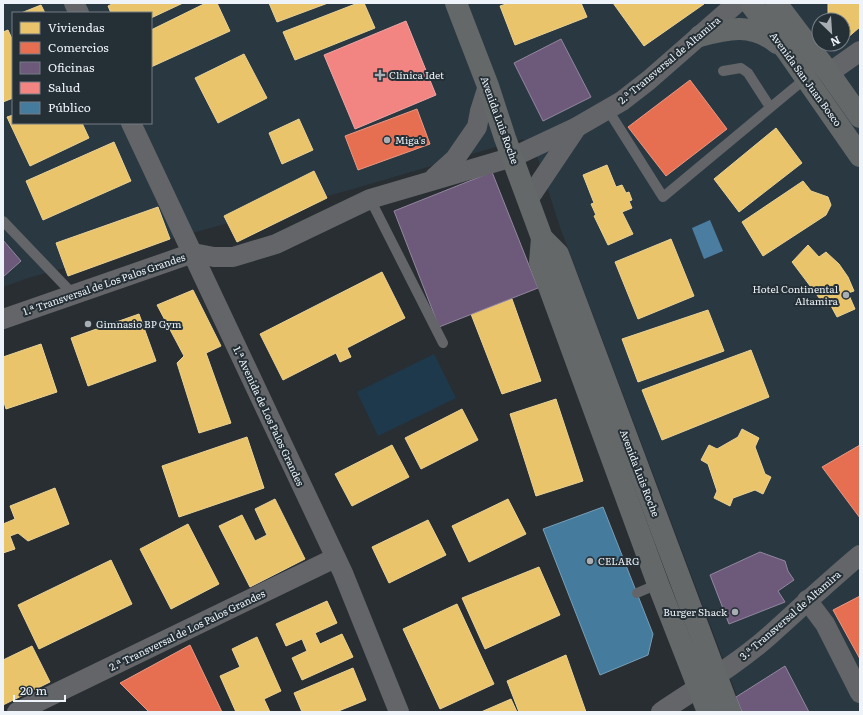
<svg xmlns="http://www.w3.org/2000/svg" width="863" height="715" font-family="Literata,serif">
	<style>
		.built { fill: #2a3842; fill-rule: evenodd }
		.green { fill: #1f394c }
		.water { fill: #4b7da1 }
		.homes { fill: #e9c46a; stroke: #ead295 }
		.shops { fill: #e76f51; stroke: #e99783 }
		.offices { fill: #6d597a; stroke: #9387a0 }
		.health { fill: #f28482; stroke: #f0a5a5 }
		.public { fill: #457b9d; stroke: #779fb8 }
		.lines { fill: none; stroke-linecap: round; stroke-linejoin: round }
		.service { stroke: #636568; stroke-width: 10 }
		.minor { stroke: #636568; stroke-width: 20 }
		.secondary { stroke: #646869; stroke-width: 22 }
		.poi-dot { fill: #a8aeb3; stroke: #252f36; stroke-width: 1.5 }
		.labels { text-anchor: middle; stroke-width: 4; stroke-linejoin: round; paint-order: stroke }
		.street-label { font-size: 10px; fill: #edf3f8; stroke: #252f36 }
		.poi-label { font-size: 10px; fill: #edf3f8; stroke: #252f36; text-anchor: start }
	</style>
	<rect width="100%" height="100%" fill="#292e32"/>
	<path class="built" d="M3,3H860V712H743L561,230L534,147L528,144L523,139L353,189L28,278L3,287ZM13,13H151V123H13ZM819,20H843V44H819Z"/>
	<polygon class="green" points="434,354 456,398 378,436 357,392"/>
	<polygon class="water" points="710,220 723,251 704,259 692,228"/>
	<g class="homes">
		<polygon points="114,3 183,3 151,18 151,13 111,13 108,6"/>
		<polygon points="206,3 217,3 230,31 151,67 151,30"/>
		<polygon points="269,3 328,3 277,22"/>
		<polygon points="358,3 364,3 375,28 295,60 283,32"/>
		<polygon points="509,3 581,3 587,17 515,45 500,6"/>
		<polygon points="613,3 703,3 704,4 644,46"/>
		<polygon points="828,3 860,3 860,27 846,39 843,36 843,20 828,19"/>
		<polygon points="41,5 45,13 21,13"/>
		<polygon points="8,30 13,41 13,98 3,102 3,32"/>
		<polygon points="244,54 267,98 218,123 195,78"/>
		<polygon points="13,115 13,123 82,123 89,138 30,166 7,117"/>
		<polygon points="299,119 313,150 282,164 269,133"/>
		<polygon points="776,128 802,163 739,212 714,179"/>
		<polygon points="114,142 131,181 43,220 26,181"/>
		<polygon points="607,165 616,187 622,185 626,193 629,192 632,200 629,201 632,208 622,212 633,234 608,245 594,216 596,215 591,204 594,203 583,175"/>
		<polygon points="314,171 327,198 237,242 224,216"/>
		<polygon points="803,181 811,191 828,197 831,205 826,215 763,256 742,222"/>
		<polygon points="158,207 170,239 68,276 56,243"/>
		<polygon points="671,239 694,296 638,319 615,262"/>
		<polygon points="808,245 819,257 826,252 839,264 848,277 854,291 848,293 855,309 837,317 830,304 826,307 792,262"/>
		<polygon points="382,272 405,318 347,348 351,357 340,362 336,353 283,380 260,334"/>
		<polygon points="193,290 221,346 206,353 231,423 199,433 177,363 184,356 157,305"/>
		<polygon points="512,299 541,381 502,394 471,314"/>
		<polygon points="708,310 724,351 638,382 622,339"/>
		<polygon points="139,314 156,361 88,386 71,338"/>
		<polygon points="41,344 57,392 6,409 3,399 3,357"/>
		<polygon points="751,350 769,397 662,440 642,390"/>
		<polygon points="556,399 583,481 536,496 510,414"/>
		<polygon points="462,409 478,440 421,469 405,438"/>
		<polygon points="742,429 759,438 755,447 765,474 771,477 763,494 755,490 733,498 730,506 714,498 717,491 708,464 701,460 709,445 717,449 738,437"/>
		<polygon points="247,437 264,488 179,517 162,466"/>
		<polygon points="392,445 409,477 352,506 335,474"/>
		<polygon points="55,488 69,524 28,541 18,533 10,536 15,549 3,553 3,524 15,519 10,506"/>
		<polygon points="275,499 305,559 250,587 219,526 242,515 255,541 267,535 255,509"/>
		<polygon points="508,499 526,534 469,562 452,526"/>
		<polygon points="428,520 446,555 389,583 372,547"/>
		<polygon points="188,524 219,584 171,609 140,549"/>
		<polygon points="111,560 132,604 39,649 18,605"/>
		<polygon points="539,567 560,615 485,649 462,598"/>
		<polygon points="327,601 337,623 315,633 320,644 342,634 353,657 302,680 292,658 307,651 302,639 286,646 276,624"/>
		<polygon points="457,604 494,684 440,709 403,629"/>
		<polygon points="257,637 281,691 264,699 270,712 236,712 220,676 240,667 232,649"/>
		<polygon points="32,646 50,682 3,705 3,660"/>
		<polygon points="566,655 586,712 519,712 507,681"/>
		<polygon points="353,668 366,700 336,712 302,712 294,693"/>
		<polygon points="511,699 517,712 481,712"/>
	</g>
	<g class="shops">
		<polygon points="690,80 727,129 666,176 628,127"/>
		<polygon points="417,109 430,144 358,170 345,136"/>
		<polygon points="860,445 860,518 822,467"/>
		<polygon points="860,596 860,659 833,610"/>
		<polygon points="190,645 222,712 149,712 120,683"/>
	</g>
	<g class="offices">
		<polygon points="561,39 591,97 543,121 514,63"/>
		<polygon points="492,172 538,288 439,327 394,211"/>
		<polygon points="3,240 21,261 3,277"/>
		<polygon points="760,552 785,561 788,571 794,580 778,591 785,602 729,624 710,575"/>
		<polygon points="785,666 809,712 742,712 736,697"/>
	</g>
	<polygon class="health" points="406,21 436,95 355,129 324,55"/>
	<polygon class="public" points="603,507 653,634 648,655 600,675 543,529"/>
	<g class="lines">
		<g class="service">
			<polyline points="723,71 741,68 748,73 770,107"/>
			<polyline points="608,110 663,197 806,78"/>
			<polyline points="370,199 443,343"/>
			<polyline points="3,221 69,290"/>
			<polyline points="637,593 658,584"/>
		</g>
		<g class="minor">
			<polyline points="74,3 79,13"/>
			<polyline points="829,73 860,51"/>
			<polyline points="131,123 343,573 399,712"/>
			<polyline points="434,178 455,159 477,127 480,111 488,86"/>
			<polyline points="528,200 577,127"/>
			<polyline points="3,319 193,253 214,257 233,257 276,244 370,199 513,157 577,127 622,101 649,80 737,3"/>
			<polyline points="807,600 825,624 860,693"/>
			<polyline points="17,712 335,558"/>
			<path d="M661,712C698,687 736,665 769,636C799,609 829,581 860,555"/>
		</g>
		<g class="secondary">
			<polyline points="456,3 488,86 505,138 542,238 558,254 730,712"/>
			<polyline points="750,3 787,51 860,156"/>
			<polyline points="776,3 829,73 860,117"/>
			<path d="M700,36C728,28 753,23 777,43"/>
			<polyline points="542,238 540,262 658,584 708,712"/>
		</g>
	</g>
	<g class="poi-dot">
		<path d="M378 69h4v4h4v4h-4v4h-4v-4h-4v-4h4z"/>
		<circle cx="387" cy="140" r="4"/>
		<circle cx="846" cy="295" r="4"/>
		<circle cx="88" cy="324" r="4"/>
		<circle cx="590" cy="561" r="4"/>
		<circle cx="735" cy="612" r="4"/>
	</g>
	<g class="labels">
		<g class="street-label">
			<text transform="translate(669 60) rotate(-40)" y="4">2.ª Transversal de Altamira</text>
			<text transform="translate(806 79) rotate(54)" y="4">Avenida San Juan Bosco</text>
			<text transform="translate(500 120) rotate(70)" y="4">Avenida Luis Roche</text>
			<text transform="translate(104 284) rotate(-19)" y="4">1.ª Transversal de Los Palos Grandes</text>
			<text transform="translate(269 416) rotate(65)" y="4">1.ª Avenida de Los Palos Grandes</text>
			<text transform="translate(640 473) rotate(69)" y="4">Avenida Luis Roche</text>
			<text transform="translate(790 615) rotate(-41)" y="4">3.ª Transversal de Altamira</text>
			<text transform="translate(187 630) rotate(-26)" y="4">2.ª Transversal de Los Palos Grandes</text>
		</g>
		<g class="poi-label">
			<text x="389" y="79">Clínica Idet</text>
			<text x="395" y="144">Miga's</text>
			<text x="838" y="293" text-anchor="end">Hotel Continental<tspan x="838" dy="12">Altamira</tspan></text>
			<text x="96" y="328">Gimnasio BP Gym</text>
			<text x="598" y="565">CELARG</text>
			<text x="727" y="616" text-anchor="end">Burger Shack</text>
		</g>
	</g>
	<rect width="863" height="715" fill="none" stroke="#edf3f8" stroke-width="8"/>
	<rect x="12" y="12" width="140" height="112" fill="#252f36" stroke="#757d84"/>
	<rect x="20" y="22" width="20" height="12" fill="#e9c46a" stroke="#757d84"/>
	<text x="48" y="32" font-size="12" fill="#edf3f8">Viviendas</text>
	<rect x="20" y="42" width="20" height="12" fill="#e76f51" stroke="#757d84"/>
	<text x="48" y="52" font-size="12" fill="#edf3f8">Comercios</text>
	<rect x="20" y="62" width="20" height="12" fill="#6d597a" stroke="#757d84"/>
	<text x="48" y="72" font-size="12" fill="#edf3f8">Oficinas</text>
	<rect x="20" y="82" width="20" height="12" fill="#f28482" stroke="#757d84"/>
	<text x="48" y="92" font-size="12" fill="#edf3f8">Salud</text>
	<rect x="20" y="102" width="20" height="12" fill="#457b9d" stroke="#757d84"/>
	<text x="48" y="112" font-size="12" fill="#edf3f8">Público</text>
	<g transform="translate(831 32) rotate(155)"><circle r="19" fill="#252f36" stroke="#757d84"/>
	<path d="M0-3L7 15L0 10L-7 15Z" fill="#a8aeb3"/>
	<text y="-6" font-size="11" font-weight="bold" text-anchor="middle" fill="#edf3f8">N</text>
	</g>
	<path d="M14 695v6h51v-6" fill="none" stroke="#edf3f8" stroke-width="2"/>
	<text x="20" y="695" font-size="12" fill="#edf3f8" stroke="#252f36" stroke-width="3" paint-order="stroke">20 m</text>
</svg>
